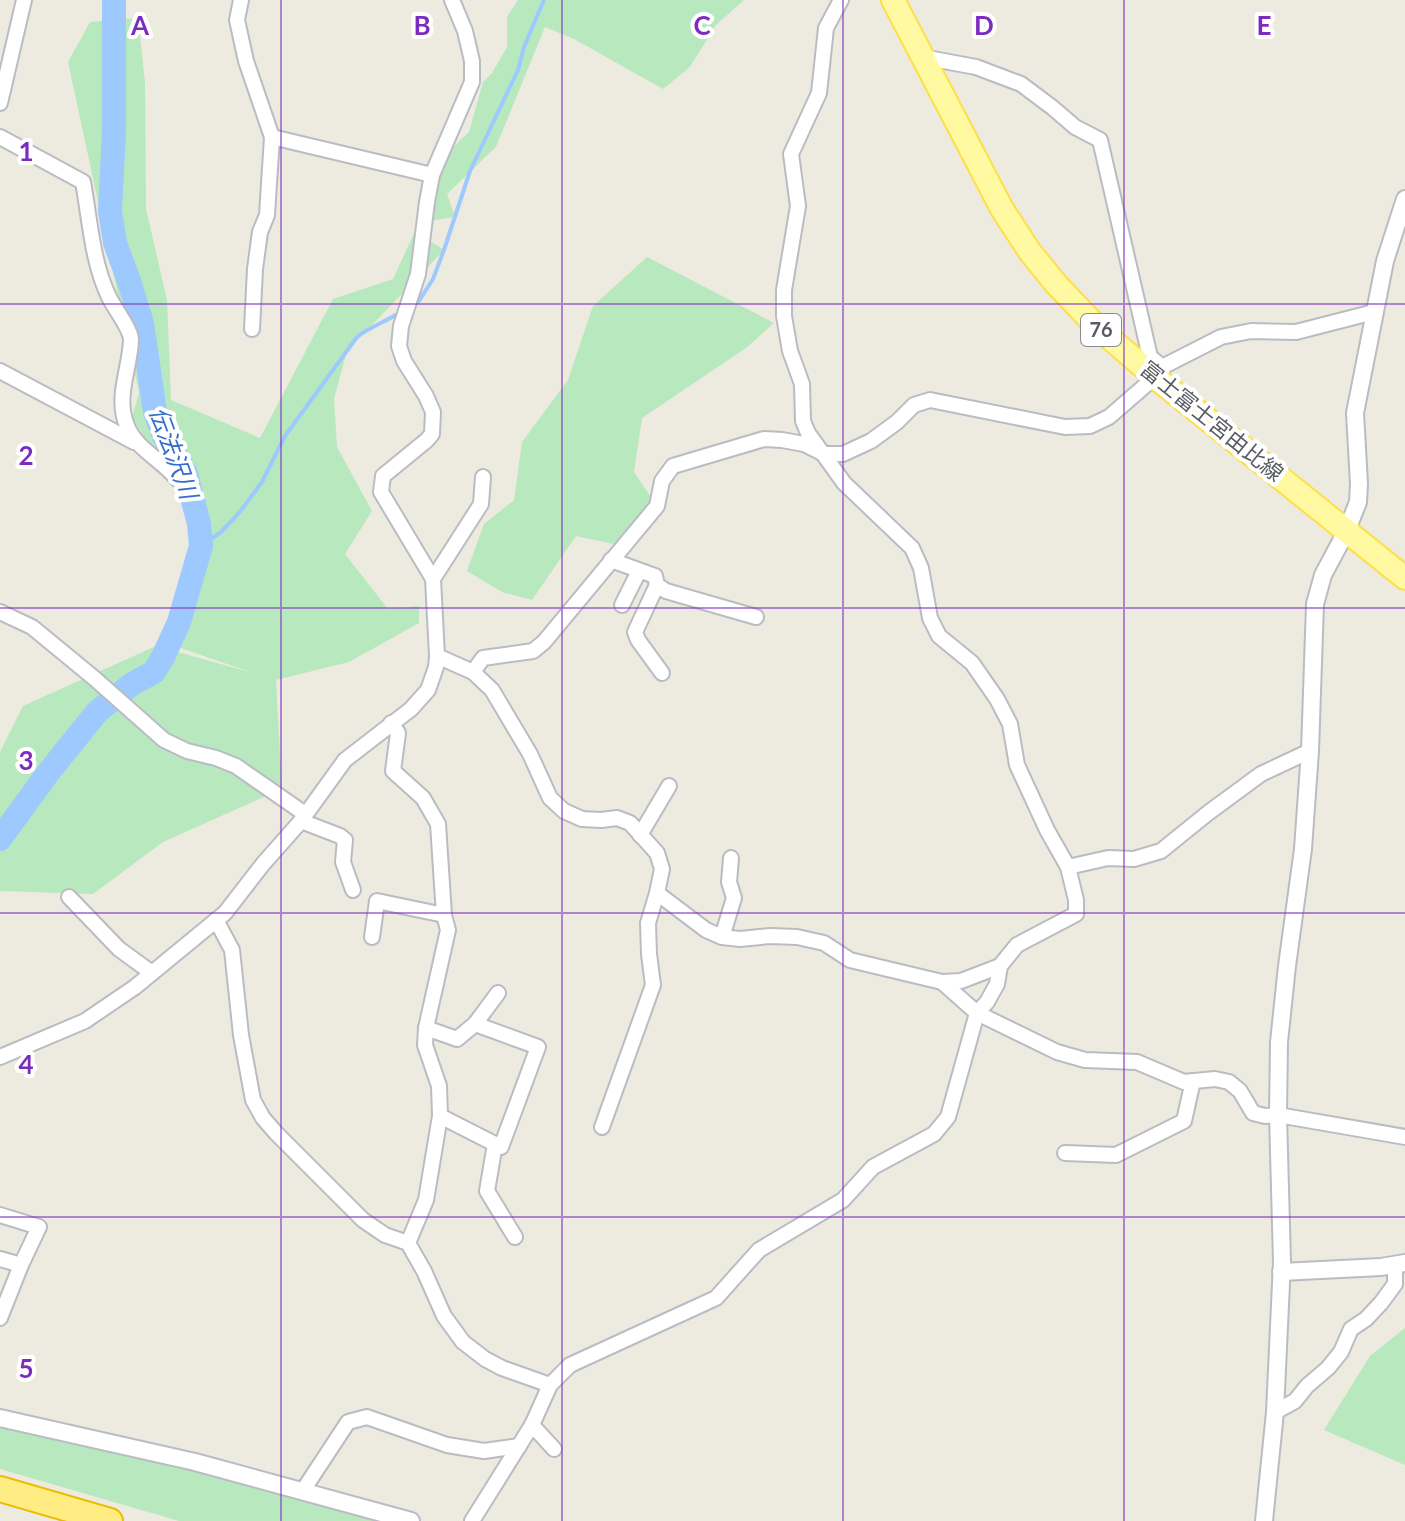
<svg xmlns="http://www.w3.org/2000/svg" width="1405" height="1521" font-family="Lato,'Noto Sans JP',sans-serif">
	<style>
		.green { fill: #b8e8bd }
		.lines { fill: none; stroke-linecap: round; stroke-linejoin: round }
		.stream { stroke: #9dc9ff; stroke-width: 4 }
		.river { stroke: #9dc9ff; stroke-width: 24 }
		.minor-casing { stroke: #babcc3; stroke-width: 18 }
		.tertiary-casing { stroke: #babcc3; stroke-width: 20 }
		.primary-casing { stroke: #fedf47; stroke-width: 26 }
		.motorway-casing { stroke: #ecbc00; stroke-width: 28 }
		.minor { stroke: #fff; stroke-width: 14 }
		.tertiary { stroke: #fff; stroke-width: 16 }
		.primary { stroke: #fffaa2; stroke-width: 22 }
		.motorway { stroke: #ffed84; stroke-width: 24 }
		.grid { fill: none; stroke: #7b2cbf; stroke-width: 2; stroke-opacity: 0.55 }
		.labels { text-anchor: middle; stroke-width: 8; stroke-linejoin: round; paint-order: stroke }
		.shield { fill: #fff; stroke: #8a8c91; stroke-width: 2 }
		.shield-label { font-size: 20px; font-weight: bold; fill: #585b62 }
		.street-label { font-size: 22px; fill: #585b62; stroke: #fff }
		.water-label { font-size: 24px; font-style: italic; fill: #356ecd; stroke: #fff }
		.grid-label { font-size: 26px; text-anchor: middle; font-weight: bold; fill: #7b2cbf; stroke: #fff; stroke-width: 8; stroke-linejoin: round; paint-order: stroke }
	</style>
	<rect width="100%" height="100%" fill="#edebdf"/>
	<g class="green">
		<polygon points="518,0 744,0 716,25 690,67 663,89 574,39 545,27 496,147 447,194 455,217 428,221 445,155 469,132 483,82 492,73 507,47 507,17"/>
		<polygon points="138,18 145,82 146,209 167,300 171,400 260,438 333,299 393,279 415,231 444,250 347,351 334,399 337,447 372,511 345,554 388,609 419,606 419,623 349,662 276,680 282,789 163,842 93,894 0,891 0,752 23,706 156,646 253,673 169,644 207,542 132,417 139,393 68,62 90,22"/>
		<polygon points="647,257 774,323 746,348 642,418 634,472 657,506 623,546 576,536 532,600 502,592 467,571 484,524 514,500 522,442 568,380 593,306"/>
		<polygon points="1405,1328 1405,1465 1324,1430 1370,1356"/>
		<polygon points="0,1422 147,1455 374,1521 179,1521 0,1469"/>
	</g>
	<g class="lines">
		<g class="stream">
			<polyline points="413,305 419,301 433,279 444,250 470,171 518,70 524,47 544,0"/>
			<path d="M201,546L221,532L239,513L262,482L285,436L357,337C370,327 385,322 399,313"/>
		</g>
		<polyline class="river" points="0,839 48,773 97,712 132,684 154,672 163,657 179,622 201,546 199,524 186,474 164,436 155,412 142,323 128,278 115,243 110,211 114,131 114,0"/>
		<g class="minor-casing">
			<g id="minor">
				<polyline points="241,0 237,20 246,61 272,137 432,175"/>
				<polyline points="922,57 976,67 1021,84 1053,108 1075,127 1100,140 1150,357 1162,367"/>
				<polyline points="0,103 24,0"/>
				<path d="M0,137L83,182C90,220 92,262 109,297C114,308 131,329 131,340C130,369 115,397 127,426C136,449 162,460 177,479"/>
				<polyline points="252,329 255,269 260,232 267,215 272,137"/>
				<polyline points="0,371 134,442"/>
				<polyline points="611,560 655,576 657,585 666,591 756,617"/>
				<polyline points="433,579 481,504 483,477"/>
				<polyline points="657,585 635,632 638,640 662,673"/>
				<polyline points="622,605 639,571"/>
				<polyline points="0,612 32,627 94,678 164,740 187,751 216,758 236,766 305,814"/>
				<polyline points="437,656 473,672 492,690 530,754 550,798 564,811 582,819 601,820 617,818 630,823 657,853 662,869 657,893 706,930 722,937 740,939 770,936 797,937 824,943 850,960 942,982 961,981 1000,966"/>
				<polyline points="473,672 483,658 533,651 544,642 657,506 662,481 673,466 764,439 782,440 804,444 824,454 843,454 871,441 897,422 914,405 930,400 1065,427 1090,426 1109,417 1155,377 1162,367 1221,337 1251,331 1296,332 1374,312"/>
				<polyline points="391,723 398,733 393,771 423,798 438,824 444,915 448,930 426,1028 425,1045 439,1086 440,1116 426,1200 408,1243"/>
				<polyline points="301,821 340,836 345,840 343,862 353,890"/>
				<polyline points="640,835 669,786"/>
				<polyline points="1068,867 1108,858 1134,859 1161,851 1208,813 1261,774 1310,751"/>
				<polyline points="69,897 119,949 152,973"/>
				<polyline points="216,920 232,950 241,1035 253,1100 263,1118 276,1133 363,1220 385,1235 408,1243 424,1271 444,1316 463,1342 485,1359 502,1368 550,1385"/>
				<polyline points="372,937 377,901 444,915"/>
				<polyline points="722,937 734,898 729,882 731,858"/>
				<polyline points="942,982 977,1013 1057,1052 1085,1060 1137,1062 1184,1082 1215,1079 1229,1082 1240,1091 1253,1113 1265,1116 1278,1115 1405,1137"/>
				<polyline points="475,1024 498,993"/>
				<polyline points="426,1028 457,1039 475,1024 538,1047 501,1147 495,1144 487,1191 515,1237"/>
				<polyline points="0,1057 85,1021 135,987 225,913 263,864 301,821 345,760 411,709 428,690 436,667 437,656 433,579 381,492 383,476 427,440 432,434 433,412 426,396 404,361 399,346 401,326 418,274 427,202 432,175 472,82 472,61 465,31 452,0"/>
				<polyline points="440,1116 495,1144"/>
				<polyline points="602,1127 653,985 649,954 648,923 657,893"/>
				<polyline points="1065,1153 1116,1155 1184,1121 1193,1081"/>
				<polyline points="0,1215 39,1227 21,1265 0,1318"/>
				<polyline points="0,1259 21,1265"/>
				<polyline points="1275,1412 1295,1401 1307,1386 1328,1368 1341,1352 1351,1329 1366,1319 1381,1303 1395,1284 1395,1265"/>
				<polyline points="532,1425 554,1449"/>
				<polyline points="302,1492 348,1422 367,1417 447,1445 484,1451 519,1446"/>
				<polyline points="472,1521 532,1425 550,1385 570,1365 716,1298 759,1250 843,1200 873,1167 934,1134 948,1117 977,1013 987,1002 997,984 1000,966 1017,945 1076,914 1076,900 1068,867 1047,830 1017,765 1010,724 997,699 972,663 939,636 930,618 921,568 912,548 844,483 808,433 803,421 802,384 790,351 784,316 784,290 798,206 791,154 819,93 826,28 841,0"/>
			</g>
		</g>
		<g class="tertiary-casing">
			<g id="tertiary">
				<polyline points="1281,1272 1381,1267 1405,1263"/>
				<polyline points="0,1418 195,1462 411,1521"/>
				<polyline points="1264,1521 1275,1412 1282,1262 1278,1115 1279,1042 1287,966 1303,849 1310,751 1315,604 1323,575 1347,530 1358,502 1359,484 1355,413 1385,261 1405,199"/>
			</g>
		</g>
		<g class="primary-casing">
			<polyline id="primary" points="893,0 1002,209 1030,252 1057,285 1098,328 1155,377 1405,578"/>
		</g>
		<g class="motorway-casing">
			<polyline id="motorway" points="0,1489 110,1521"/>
		</g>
		<use href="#minor" class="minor"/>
		<use href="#tertiary" class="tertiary"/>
		<use href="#primary" class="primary"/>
		<use href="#motorway" class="motorway"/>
	</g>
	<path class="grid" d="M281,0V1521M562,0V1521M843,0V1521M1124,0V1521M0,304H1405M0,608H1405M0,913H1405M0,1217H1405"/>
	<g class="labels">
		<rect class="shield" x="1081" y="314" width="40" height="32" rx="6"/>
		<g class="shield-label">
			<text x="1101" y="337">76</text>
		</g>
		<g class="street-label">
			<text transform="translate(1212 421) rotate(39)" y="8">富士富士宮由比線</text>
		</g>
		<g class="water-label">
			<text transform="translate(173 453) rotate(70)" y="8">伝法沢川</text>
		</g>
	</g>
	<g class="grid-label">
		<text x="140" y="35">A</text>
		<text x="422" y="35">B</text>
		<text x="702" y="35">C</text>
		<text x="984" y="35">D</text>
		<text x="1264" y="35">E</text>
		<text x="26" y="161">1</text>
		<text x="26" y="465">2</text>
		<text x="26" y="770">3</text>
		<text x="26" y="1074">4</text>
		<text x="26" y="1378">5</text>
	</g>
</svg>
